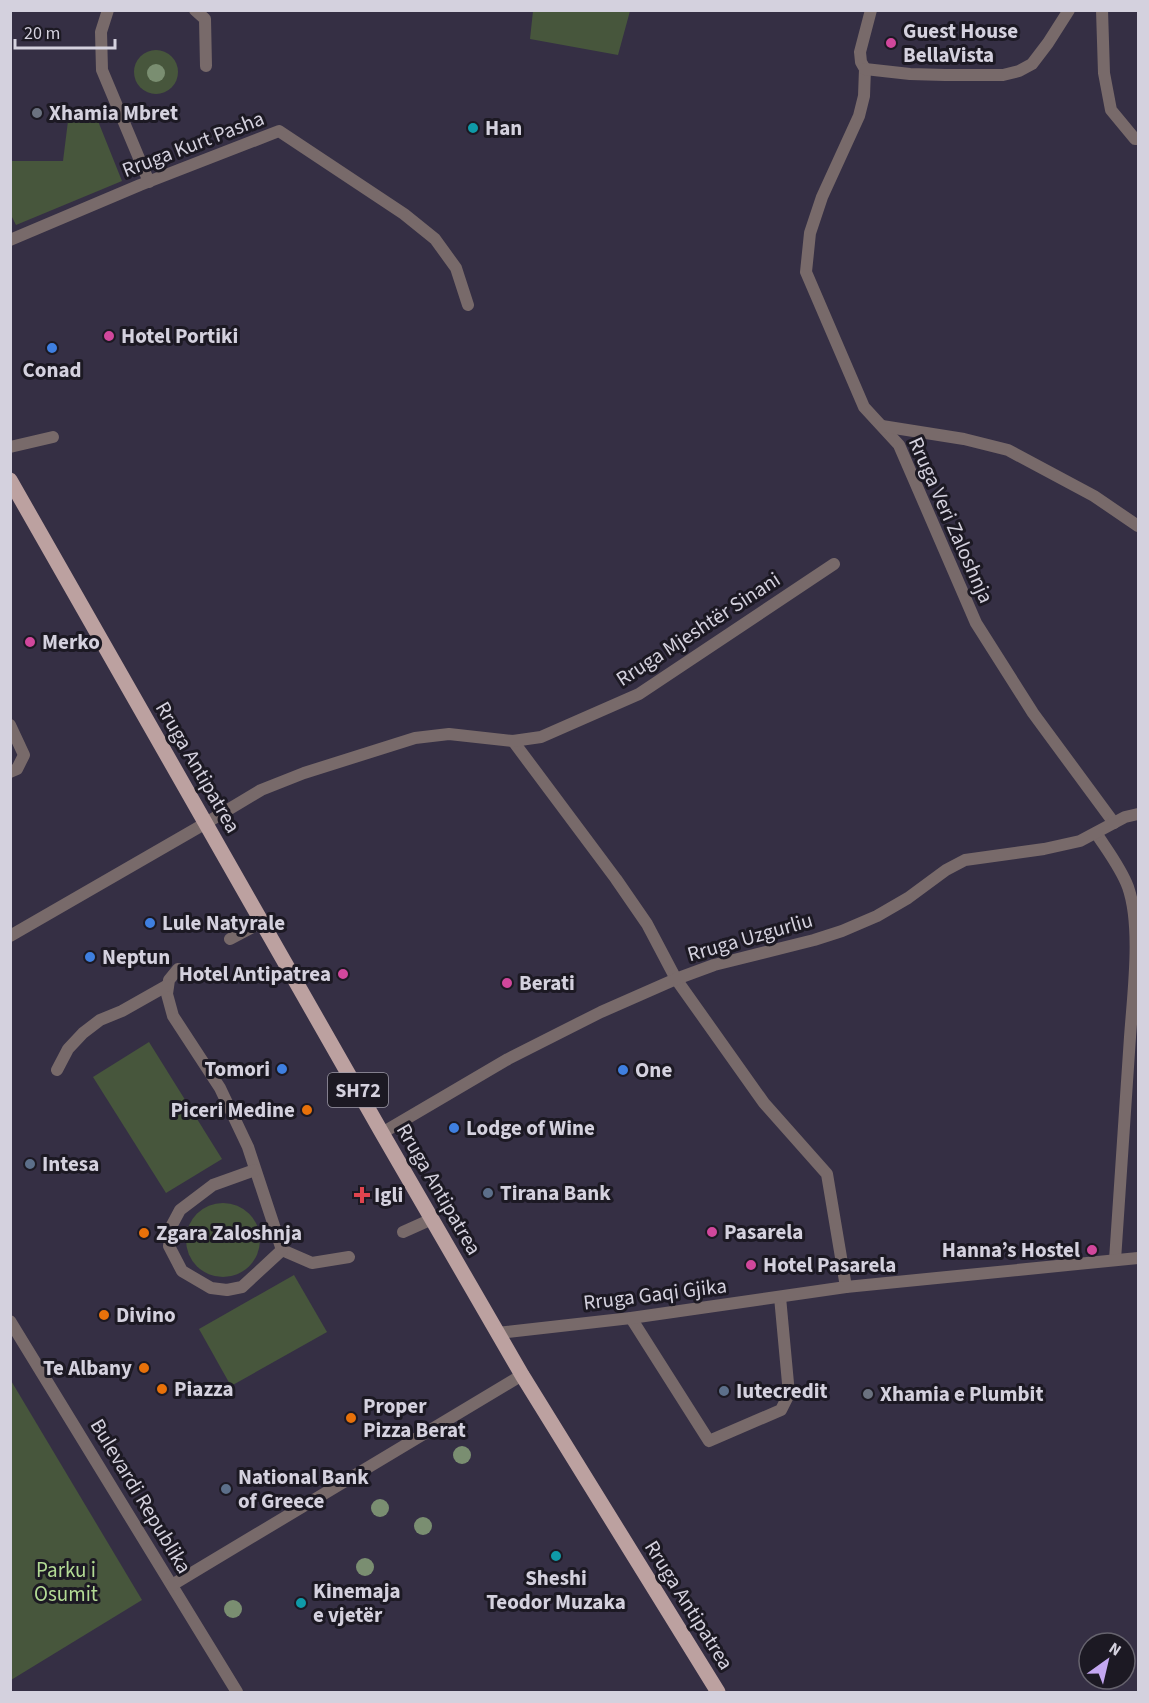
<svg xmlns="http://www.w3.org/2000/svg" width="1149" height="1703" font-family="'Source Sans 3',sans-serif">
	<style>
		.green { fill: #47563c }
		.lines { fill: none; stroke-linecap: round; stroke-linejoin: round }
		.lane { stroke: #786a6a; stroke-width: 12 }
		.street { stroke: #786a6a; stroke-width: 12 }
		.primary { stroke: #bca1a0; stroke-width: 15 }
		.tree { fill: #7a8e71 }
		.hotel-dot { fill: #d1479c; stroke: #1c1923; stroke-width: 2 }
		.worship-dot { fill: #6b7280; stroke: #1c1923; stroke-width: 2 }
		.culture-dot { fill: #0f9aa8; stroke: #1c1923; stroke-width: 2 }
		.shop-dot { fill: #3f7fe0; stroke: #1c1923; stroke-width: 2 }
		.food-dot { fill: #e8710a; stroke: #1c1923; stroke-width: 2 }
		.service-dot { fill: #5c6f8a; stroke: #1c1923; stroke-width: 2 }
		.health-dot { fill: #e0444e; stroke: #1c1923; stroke-width: 2 }
		.labels { text-anchor: middle; stroke-width: 6; stroke-linejoin: round; paint-order: stroke }
		.shield { fill: #1c1923; stroke: #9d9aa6; stroke-width: 1.5 }
		.shield-label { font-size: 20px; font-weight: bold; fill: #d4d1de }
		.poi-label { font-size: 21px; font-weight: bold; fill: #d4d1de; stroke: #1c1923; text-anchor: start }
		.street-label { font-size: 21px; fill: #d4d1de; stroke: #1c1923 }
		.park-label { font-size: 21px; fill: #b3db95; stroke: #1c1923 }
	</style>
	<rect width="100%" height="100%" fill="#352f44"/>
	<g class="green">
		<polygon points="533,11 533,10 630,11 618,55 530,39"/>
		<circle cx="156" cy="72" r="22"/>
		<polygon points="69,113 96,116 122,181 16,225 11,215 11,161 63,161"/>
		<polygon points="149,1042 222,1159 166,1193 93,1077"/>
		<circle cx="223" cy="1240" r="37"/>
		<polygon points="294,1275 327,1332 231,1386 199,1329"/>
		<polygon points="10,1379 142,1600 11,1680 10,1680"/>
	</g>
	<g class="lines">
		<g class="lane">
			<polyline points="108,10 101,32 102,70 149,182"/>
			<polyline points="195,10 205,19 206,66"/>
			<polyline points="10,725 24,755 17,769 10,772"/>
			<polyline points="230,939 262,922"/>
			<polyline points="178,969 169,980 167,994 173,1016 220,1088 248,1147 282,1250 312,1263 349,1257"/>
			<polyline points="57,1070 68,1049 83,1033 100,1020 122,1011 168,985"/>
			<polyline points="255,1170 213,1185 180,1210 172,1225 169,1246 182,1271 211,1288 227,1290 242,1287 282,1250"/>
			<polyline points="403,1232 432,1219"/>
			<polyline points="631,1318 709,1441 781,1410 789,1394 780,1297"/>
		</g>
		<g class="street">
			<polyline points="871,10 860,52 861,62 865,69 864,96 859,116 822,197 810,233 806,272 864,407 899,445 976,623 1033,713 1114,823"/>
			<polyline points="1102,10 1104,73 1111,110 1135,139 1138,139"/>
			<polyline points="865,69 910,74 945,75 1003,75 1019,71 1032,64 1048,43 1069,10"/>
			<polyline points="10,240 140,185 279,131 404,214 435,239 456,268 468,305"/>
			<polyline points="882,426 964,439 1008,450 1094,496 1138,526"/>
			<polyline points="10,447 53,437"/>
			<polyline points="513,741 616,879 647,924 676,979 764,1103 827,1174 846,1287"/>
			<path d="M1096,833C1107,850 1121,868 1128,887C1142,927 1133,994 1130,1037C1125,1111 1120,1185 1115,1260"/>
			<polyline points="10,936 206,823 261,790 304,773 415,738 449,734 513,741 541,737 639,694 834,564"/>
			<polyline points="382,1133 508,1059 601,1012 676,979 714,965 814,940 842,931 877,916 908,898 946,870 965,860 1044,849 1080,841 1125,817 1138,814"/>
			<polyline points="10,1321 237,1692"/>
			<polyline points="498,1333 631,1318 846,1287 1138,1258"/>
			<polyline points="172,1585 522,1375"/>
		</g>
		<polyline class="primary" points="10,480 382,1133 522,1375 718,1692"/>
	</g>
	<g class="tree">
		<circle cx="156" cy="73" r="9"/>
		<circle cx="462" cy="1455" r="9"/>
		<circle cx="380" cy="1508" r="9"/>
		<circle cx="423" cy="1526" r="9"/>
		<circle cx="365" cy="1567" r="9"/>
		<circle cx="233" cy="1609" r="9"/>
	</g>
	<g class="hotel-dot">
		<circle cx="891" cy="43" r="6"/>
		<circle cx="109" cy="336" r="6"/>
		<circle cx="30" cy="642" r="6"/>
		<circle cx="343" cy="974" r="6"/>
		<circle cx="507" cy="983" r="6"/>
		<circle cx="712" cy="1232" r="6"/>
		<circle cx="1092" cy="1250" r="6"/>
		<circle cx="751" cy="1265" r="6"/>
	</g>
	<g class="worship-dot">
		<circle cx="37" cy="113" r="6"/>
		<circle cx="868" cy="1394" r="6"/>
	</g>
	<g class="culture-dot">
		<circle cx="473" cy="128" r="6"/>
		<circle cx="556" cy="1556" r="6"/>
		<circle cx="301" cy="1603" r="6"/>
	</g>
	<g class="shop-dot">
		<circle cx="52" cy="348" r="6"/>
		<circle cx="150" cy="923" r="6"/>
		<circle cx="90" cy="957" r="6"/>
		<circle cx="282" cy="1069" r="6"/>
		<circle cx="623" cy="1070" r="6"/>
		<circle cx="454" cy="1128" r="6"/>
	</g>
	<g class="food-dot">
		<circle cx="307" cy="1110" r="6"/>
		<circle cx="144" cy="1233" r="6"/>
		<circle cx="104" cy="1315" r="6"/>
		<circle cx="144" cy="1368" r="6"/>
		<circle cx="162" cy="1389" r="6"/>
		<circle cx="351" cy="1418" r="6"/>
	</g>
	<g class="service-dot">
		<circle cx="30" cy="1164" r="6"/>
		<circle cx="488" cy="1193" r="6"/>
		<circle cx="724" cy="1391" r="6"/>
		<circle cx="226" cy="1489" r="6"/>
	</g>
	<path class="health-dot" d="M359 1186h6v6h6v6h-6v6h-6v-6h-6v-6h6z"/>
	<g class="labels">
		<rect class="shield" x="328" y="1073" width="60" height="34" rx="4.5"/>
		<g class="shield-label">
			<text x="358" y="1097">SH72</text>
		</g>
		<g class="poi-label">
			<text x="903" y="38">Guest House<tspan x="903" dy="24">BellaVista</tspan></text>
			<text x="49" y="120">Xhamia Mbret</text>
			<text x="485" y="135">Han</text>
			<text x="121" y="343">Hotel Portiki</text>
			<text x="52" y="377" text-anchor="middle">Conad</text>
			<text x="42" y="649">Merko</text>
			<text x="162" y="930">Lule Natyrale</text>
			<text x="102" y="964">Neptun</text>
			<text x="331" y="981" text-anchor="end">Hotel Antipatrea</text>
			<text x="519" y="990">Berati</text>
			<text x="270" y="1076" text-anchor="end">Tomori</text>
			<text x="635" y="1077">One</text>
			<text x="295" y="1117" text-anchor="end">Piceri Medine</text>
			<text x="466" y="1135">Lodge of Wine</text>
			<text x="42" y="1171">Intesa</text>
			<text x="500" y="1200">Tirana Bank</text>
			<text x="374" y="1202">Igli</text>
			<text x="724" y="1239">Pasarela</text>
			<text x="156" y="1240">Zgara Zaloshnja</text>
			<text x="1080" y="1257" text-anchor="end">Hanna’s Hostel</text>
			<text x="763" y="1272">Hotel Pasarela</text>
			<text x="116" y="1322">Divino</text>
			<text x="132" y="1375" text-anchor="end">Te Albany</text>
			<text x="174" y="1396">Piazza</text>
			<text x="736" y="1398">Iutecredit</text>
			<text x="880" y="1401">Xhamia e Plumbit</text>
			<text x="363" y="1413">Proper<tspan x="363" dy="24">Pizza Berat</tspan></text>
			<text x="238" y="1484">National Bank<tspan x="238" dy="24">of Greece</tspan></text>
			<text x="556" y="1585" text-anchor="middle">Sheshi<tspan x="556" dy="24">Teodor Muzaka</tspan></text>
			<text x="313" y="1598">Kinemaja<tspan x="313" dy="24">e vjetër</tspan></text>
		</g>
		<g class="street-label">
			<text transform="translate(193 144) rotate(-21)" y="7">Rruga Kurt Pasha</text>
			<text transform="translate(951 520) rotate(66)" y="7">Rruga Veri Zaloshnja</text>
			<text transform="translate(698 629) rotate(-33)" y="7">Rruga Mjeshtër Sinani</text>
			<text transform="translate(198 767) rotate(60)" y="7">Rruga Antipatrea</text>
			<text transform="translate(750 937) rotate(-16)" y="7">Rruga Uzgurliu</text>
			<text transform="translate(439 1189) rotate(60)" y="7">Rruga Antipatrea</text>
			<text transform="translate(655 1294) rotate(-7)" y="7">Rruga Gaqi Gjika</text>
			<text transform="translate(141 1496) rotate(59)" y="7">Bulevardi Republika</text>
			<text transform="translate(689 1605) rotate(58)" y="7">Rruga Antipatrea</text>
		</g>
		<g class="park-label">
			<text x="66" y="1577">Parku i<tspan x="66" dy="24">Osumit</tspan></text>
		</g>
	</g>
	<rect width="1149" height="1703" fill="none" stroke="#d4d1de" stroke-width="24"/>
	<g transform="translate(1107 1661) rotate(34)"><circle r="28" fill="#1c1923" stroke="#66636e" stroke-width="1.5"/>
	<path d="M0-4.5L10 22L0 15L-10 22Z" fill="#c4a7f1"/>
	<text y="-9" font-size="16" font-weight="bold" text-anchor="middle" fill="#d4d1de">N</text>
	</g>
	<path d="M15 39v9h100v-9" fill="none" stroke="#d4d1de" stroke-width="3"/>
	<text x="24" y="39" font-size="18" fill="#d4d1de" stroke="#1c1923" stroke-width="4.5" paint-order="stroke">20 m</text>
</svg>
